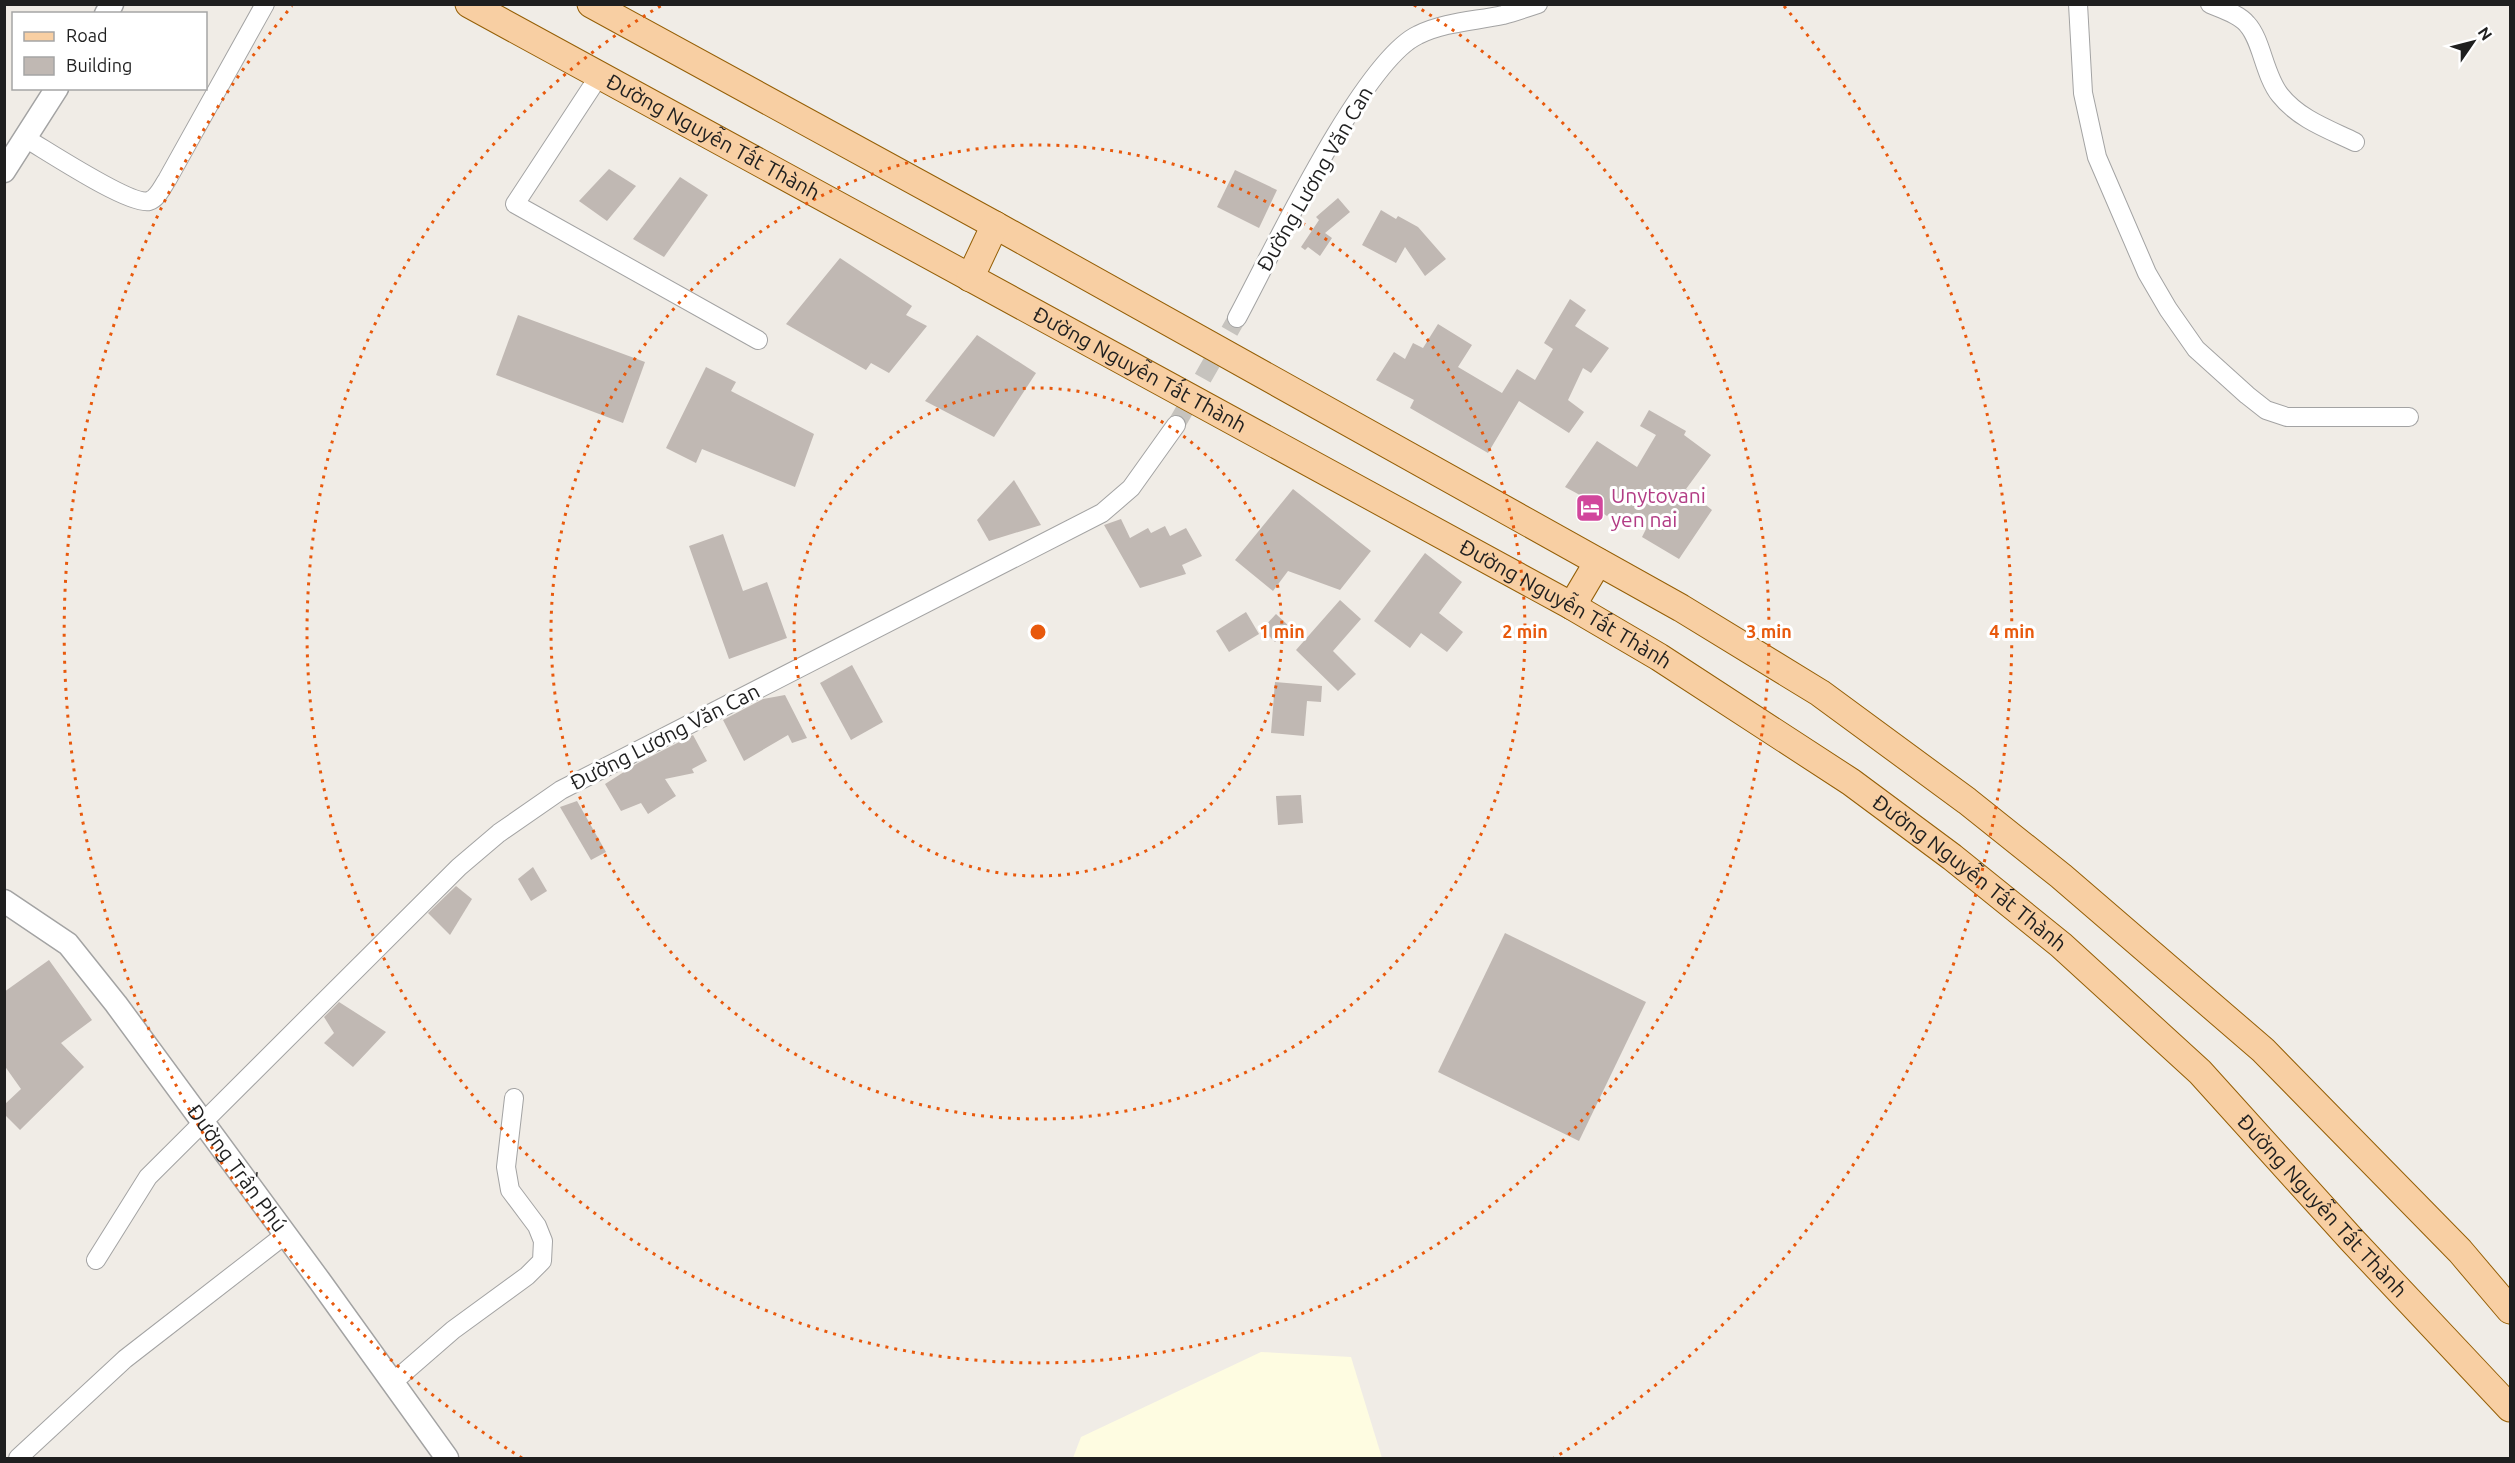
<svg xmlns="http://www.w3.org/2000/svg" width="2515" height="1463" font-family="Ubuntu,sans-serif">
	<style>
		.education { fill: #fefce1 }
		.building { fill: #c0b8b3 }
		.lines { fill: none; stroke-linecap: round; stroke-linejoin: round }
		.minor-tunnel { stroke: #c6c3be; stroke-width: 18; stroke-dasharray: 18 9; stroke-linecap: butt }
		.minor-casing { stroke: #a3a3a3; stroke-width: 20 }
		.tertiary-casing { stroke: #a3a3a3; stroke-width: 25 }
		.primary-casing { stroke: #955f06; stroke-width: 29 }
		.minor { stroke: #fff; stroke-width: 18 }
		.tertiary { stroke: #fff; stroke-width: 22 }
		.primary { stroke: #f8cfa3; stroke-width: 27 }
		.ring { fill: none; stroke: #e8590c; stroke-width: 3; stroke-dasharray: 3 6 }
		.labels { text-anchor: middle; stroke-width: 6; stroke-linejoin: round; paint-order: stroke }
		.street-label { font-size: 21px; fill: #1f1f1f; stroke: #fff }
		.hotel-label { font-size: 21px; fill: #b23c85; stroke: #fff; text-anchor: start }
		.centre { fill: #e8590c; stroke: #fff; stroke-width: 3 }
		.ring-label { font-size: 18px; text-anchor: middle; font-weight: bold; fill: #e8590c; stroke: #fff; stroke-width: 6; stroke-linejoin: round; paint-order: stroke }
	</style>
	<rect width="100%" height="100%" fill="#f0ece6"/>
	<polygon class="education" points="1261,1352 1351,1357 1382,1458 1073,1458 1081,1437"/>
	<g class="building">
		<polygon points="609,169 636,186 607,221 579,201"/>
		<polygon points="1235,170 1277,190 1259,228 1217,207"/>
		<polygon points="680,177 708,195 664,257 633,239"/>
		<polygon points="1338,198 1350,212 1325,233 1332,238 1320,256 1308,247 1305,250 1301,247 1319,220 1316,217"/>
		<polygon points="1381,210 1396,219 1398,216 1418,227 1446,259 1425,276 1405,247 1396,263 1362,245"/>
		<polygon points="840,258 912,306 906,315 927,326 889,373 871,363 866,370 786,324"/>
		<polygon points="1570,299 1586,310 1575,326 1609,348 1591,373 1583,368 1568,400 1584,412 1569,433 1519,401 1488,453 1410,408 1414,400 1376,380 1394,352 1405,359 1413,343 1423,348 1438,324 1472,345 1458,367 1502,393 1517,369 1535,380 1553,349 1544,343"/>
		<polygon points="518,315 645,362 623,423 496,375"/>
		<polygon points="977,335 1036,373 994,437 925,401"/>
		<polygon points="706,367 736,382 731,391 814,434 795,487 702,449 696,463 666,448"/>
		<polygon points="1649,410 1686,431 1684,435 1711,455 1686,489 1712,510 1679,559 1642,537 1646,529 1609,514 1607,516 1589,504 1591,501 1565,487 1597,441 1637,467 1656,435 1640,426"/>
		<polygon points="1014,480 1041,525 989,541 977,520"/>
		<polygon points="1293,489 1371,551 1340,590 1288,571 1273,591 1235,560"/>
		<polygon points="1121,519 1130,538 1148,528 1151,533 1165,526 1170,536 1186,528 1202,556 1182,565 1186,574 1140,588 1104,525"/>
		<polygon points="723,534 743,591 767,582 787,638 729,659 689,546"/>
		<polygon points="1425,553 1462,582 1439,613 1463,632 1447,652 1421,633 1410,648 1374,621"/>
		<polygon points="1340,600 1361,619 1333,651 1356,674 1338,691 1296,650"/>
		<polygon points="1246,612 1259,634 1229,652 1216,631"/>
		<polygon points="1276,614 1290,627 1275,642 1262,629"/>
		<polygon points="852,665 883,722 851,740 820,683"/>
		<polygon points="1275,682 1322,686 1321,702 1307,701 1304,736 1271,733"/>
		<polygon points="785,695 807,738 792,743 788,735 744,761 723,720 763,699"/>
		<polygon points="693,735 707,761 692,769 694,773 665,779 676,796 648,814 641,803 621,811 605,784 638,763"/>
		<polygon points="1301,795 1303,823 1278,825 1276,796"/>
		<polygon points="577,801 606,852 591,860 560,807"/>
		<polygon points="533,867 547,891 531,901 518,879"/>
		<polygon points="456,886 472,899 450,935 428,913"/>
		<polygon points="1505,933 1646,1002 1579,1141 1438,1072"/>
		<polygon points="49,960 92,1020 61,1043 84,1067 20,1130 4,1114 4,1105 21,1089 4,1065 4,992"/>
		<polygon points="339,1002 386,1032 353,1067 324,1043 334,1033 324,1017"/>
	</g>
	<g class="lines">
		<polyline class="minor-tunnel" points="1176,425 1237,318"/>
		<g class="minor-casing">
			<g id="minor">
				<polyline points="2078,4 2083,93 2097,157 2147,273 2168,309 2196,349 2247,395 2266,410 2287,417 2409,417"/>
				<path d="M2210,4C2222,9 2239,14 2247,24C2262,40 2264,75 2280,95C2299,119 2328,129 2355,142"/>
				<polyline points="599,76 515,204 758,340"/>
				<path d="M25,138C46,150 130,206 149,201C158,198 162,187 167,180L265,4"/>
				<path d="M1237,318C1270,257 1362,61 1418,35C1444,22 1475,21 1503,15C1514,12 1526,8 1538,4"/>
				<polyline points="96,1260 148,1177 459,867 499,833 561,790 1102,513 1131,488 1176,425"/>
				<polyline points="392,1383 453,1330 527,1276 542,1261 543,1241 537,1226 510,1190 506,1167 514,1098"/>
				<polyline points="18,1458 125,1359 286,1234"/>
			</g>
		</g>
		<g class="tertiary-casing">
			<g id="tertiary">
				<polyline points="106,14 112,4"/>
				<polyline points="4,171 57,88"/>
				<path id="s1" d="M4,901L68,944L116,1004L319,1280L447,1458"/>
			</g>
		</g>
		<g class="primary-casing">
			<g id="primary">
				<path id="s2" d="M469,4L1572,606L1659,657L1851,782L1952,857L2061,945L2200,1072L2351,1239L2510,1408"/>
				<polyline points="591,4 995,225 1681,608 1820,693 1967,801 2061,876 2263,1050 2460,1251 2510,1310"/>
				<polyline points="970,278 995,225"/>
				<polyline points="1572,606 1598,562"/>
			</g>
		</g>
		<use href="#minor" class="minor"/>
		<use href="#tertiary" class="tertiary"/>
		<use href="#primary" class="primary"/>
	</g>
	<g class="ring">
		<circle cx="1038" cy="632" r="244"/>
		<circle cx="1038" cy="632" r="487"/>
		<path d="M1414 5A731 731 0 1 1 662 5"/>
		<path d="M522 1458A974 974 0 0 1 292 6M1784 6A974 974 0 0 1 1554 1458"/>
	</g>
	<defs>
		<g id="hotel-square" transform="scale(1.5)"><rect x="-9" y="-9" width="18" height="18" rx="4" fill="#d1479c" stroke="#fff"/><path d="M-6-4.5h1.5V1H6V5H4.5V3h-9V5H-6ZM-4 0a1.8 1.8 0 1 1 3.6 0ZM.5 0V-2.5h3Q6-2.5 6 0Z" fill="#fff"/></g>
	</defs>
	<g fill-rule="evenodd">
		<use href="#hotel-square" x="1590" y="508"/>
	</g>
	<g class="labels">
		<g class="street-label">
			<text dy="7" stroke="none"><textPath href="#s2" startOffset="278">Đường Nguyễn Tất Thành</textPath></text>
			<text transform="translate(1315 179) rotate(-60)" y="7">Đường Lương Văn Can</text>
			<text dy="7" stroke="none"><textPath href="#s2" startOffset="764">Đường Nguyễn Tất Thành</textPath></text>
			<text dy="7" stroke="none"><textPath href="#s2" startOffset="1250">Đường Nguyễn Tất Thành</textPath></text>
			<text transform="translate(665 737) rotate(-27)" y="7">Đường Lương Văn Can</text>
			<text dy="7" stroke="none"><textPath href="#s2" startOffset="1736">Đường Nguyễn Tất Thành</textPath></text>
			<text dy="7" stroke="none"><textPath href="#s1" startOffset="358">Đường Trần Phú</textPath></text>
			<text dy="7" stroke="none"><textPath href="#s2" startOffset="2222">Đường Nguyễn Tất Thành</textPath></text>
		</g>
		<g class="hotel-label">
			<text x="1611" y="503">Unytovani<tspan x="1611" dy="24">yen nai</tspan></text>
		</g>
	</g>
	<circle cx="1038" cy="632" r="9" class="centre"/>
	<g class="ring-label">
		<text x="1282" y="638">1 min</text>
		<text x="1525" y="638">2 min</text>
		<text x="1769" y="638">3 min</text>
		<text x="2012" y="638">4 min</text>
	</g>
	<rect width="2515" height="1463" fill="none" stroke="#1f1f1f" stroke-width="12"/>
	<rect x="12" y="12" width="195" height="78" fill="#ffffff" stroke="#a5a5a5" stroke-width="1.5"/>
	<rect x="24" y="32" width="30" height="9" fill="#f8cfa3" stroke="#a5a5a5" stroke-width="1.5"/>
	<text x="66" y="42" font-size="18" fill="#1f1f1f">Road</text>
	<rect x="24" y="57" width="30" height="18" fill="#c0b8b3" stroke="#a5a5a5" stroke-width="1.5"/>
	<text x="66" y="72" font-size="18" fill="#1f1f1f">Building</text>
	<g transform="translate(2473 42) rotate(55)" stroke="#ffffff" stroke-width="4.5" paint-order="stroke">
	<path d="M0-4.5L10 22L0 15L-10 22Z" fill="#1f1f1f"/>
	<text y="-9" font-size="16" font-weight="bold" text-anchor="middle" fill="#1f1f1f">N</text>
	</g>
</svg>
